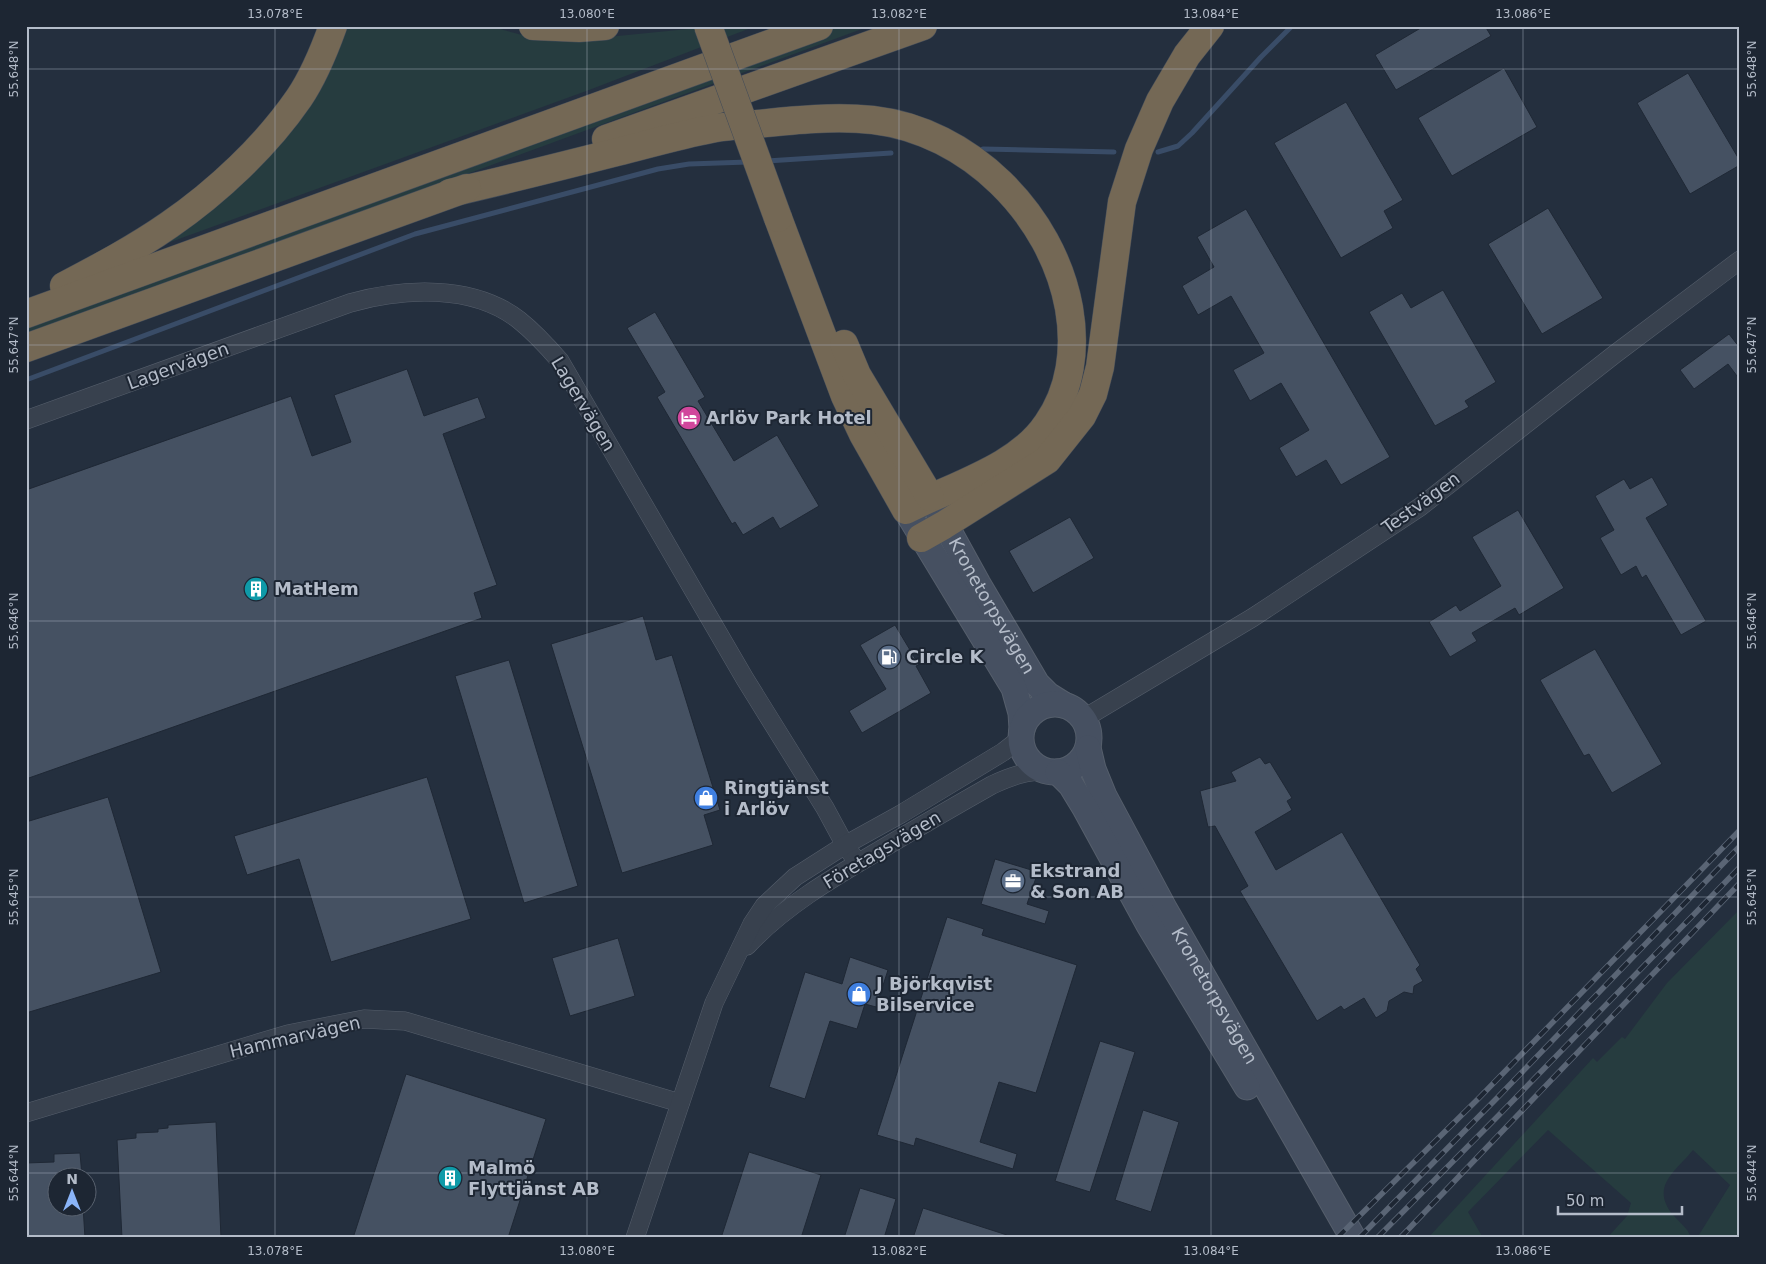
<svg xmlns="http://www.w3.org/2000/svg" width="1766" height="1264" font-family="'DejaVu Sans',sans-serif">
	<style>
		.green { fill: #263c3f }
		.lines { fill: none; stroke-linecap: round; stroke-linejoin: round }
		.stream { stroke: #394c67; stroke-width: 5 }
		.building { fill: #455162; stroke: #1f2835 }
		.minor-casing { stroke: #565f6c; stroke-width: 19 }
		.secondary-casing { stroke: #565f6c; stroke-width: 27 }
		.motorway-casing { stroke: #434c59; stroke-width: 29 }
		.minor { stroke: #38414e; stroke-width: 18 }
		.secondary { stroke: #465061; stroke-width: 25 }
		.motorway { stroke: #746855; stroke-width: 28 }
		.rail-casing { stroke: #5a6575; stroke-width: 5.5 }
		.rail { stroke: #1d2633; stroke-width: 4; stroke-dasharray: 11; stroke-linecap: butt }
		.motorway-bridge-casing { stroke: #434c59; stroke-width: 29; stroke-linecap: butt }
		.motorway-bridge { stroke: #746855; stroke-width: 28 }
		.ticks { fill: none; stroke: #b4bcc9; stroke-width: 1; stroke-opacity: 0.45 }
		.labels { text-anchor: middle; stroke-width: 4; stroke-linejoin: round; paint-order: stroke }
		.street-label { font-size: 18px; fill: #b4bcc9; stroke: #1d2633 }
		.poi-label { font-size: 18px; font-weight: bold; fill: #b4bcc9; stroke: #1d2633; text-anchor: start }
		.neatline { fill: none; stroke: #b4bcc9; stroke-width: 2 }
		.ticks-label { font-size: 12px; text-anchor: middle; fill: #b4bcc9 }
	</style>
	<rect width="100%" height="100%" fill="#242f3e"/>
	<g class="green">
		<polygon points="345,26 489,26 522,35 598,38 718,26 756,26 589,90 165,244 161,241 220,201"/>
		<polygon points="839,26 870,26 26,336 26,324"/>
		<path d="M1740,909V1238H1697L1730,1185L1693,1150C1675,1172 1649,1187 1674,1216C1680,1223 1688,1228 1691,1238H1607L1627,1216L1631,1203L1548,1130L1468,1212L1483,1238H1428L1593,1058L1597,1062L1622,1037L1625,1039L1667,983Z"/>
	</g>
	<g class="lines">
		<g class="stream">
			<polyline points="983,149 1114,152"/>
			<polyline points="1158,152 1178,146 1192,133 1261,57 1292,26"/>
			<polyline points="767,161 891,153"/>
			<polyline points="26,380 415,234 658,169 689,164 748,162"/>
		</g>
	</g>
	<g class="building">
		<polygon points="1424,26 1485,26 1491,36 1396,90 1375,55"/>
		<polygon points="1504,68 1537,127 1452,176 1418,118"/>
		<polygon points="1688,73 1740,161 1740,165 1690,194 1637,103"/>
		<polygon points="1346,102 1403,200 1384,211 1393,228 1341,258 1274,143"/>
		<polygon points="1548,208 1603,298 1542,334 1488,244"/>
		<polygon points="1246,209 1390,457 1341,485 1326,460 1296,477 1279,448 1309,430 1281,383 1250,401 1233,370 1264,353 1231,296 1198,315 1182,286 1214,267 1197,237"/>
		<polygon points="1443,290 1496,382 1465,401 1469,407 1435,426 1369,312 1402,293 1411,308"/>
		<polygon points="655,312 705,397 698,401 734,461 777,435 819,506 780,529 773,517 743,535 735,522 732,524 657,397 665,392 627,328"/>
		<polygon points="1729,334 1740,348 1740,380 1728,364 1694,389 1680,370"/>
		<polygon points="407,369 424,416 478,397 486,418 443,434 497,585 474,593 482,618 26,779 26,490 291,396 312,456 351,442 334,395"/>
		<polygon points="1652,477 1668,505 1646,518 1706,621 1681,635 1646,575 1642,578 1636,566 1621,575 1600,538 1614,530 1595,496 1624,479 1630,489"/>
		<polygon points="1518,510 1564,588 1519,615 1515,608 1472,633 1477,641 1450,657 1429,622 1456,605 1460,611 1501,586 1472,537"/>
		<polygon points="1070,517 1094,558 1033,593 1009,551"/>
		<polygon points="643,616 656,660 672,655 720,810 704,815 713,845 622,873 551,644"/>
		<polygon points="895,625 919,665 916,666 931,693 862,733 849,711 886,689 860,645"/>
		<polygon points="1595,649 1662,764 1612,793 1589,754 1584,756 1540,680"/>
		<polygon points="509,660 578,886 524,903 455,676"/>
		<polygon points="1260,757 1265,764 1270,762 1292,798 1287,801 1292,810 1255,832 1276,870 1342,832 1420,965 1416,969 1423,981 1414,986 1413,994 1404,992 1389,1001 1387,1011 1376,1018 1364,998 1344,1010 1341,1006 1317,1021 1240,891 1248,886 1215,826 1208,827 1200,791 1236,781 1231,772"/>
		<polygon points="427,777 471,919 331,962 299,859 247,875 234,836"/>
		<polygon points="108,797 161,972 26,1013 26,822"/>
		<polygon points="995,859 1038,872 1027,904 1049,911 1045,924 981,904"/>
		<polygon points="947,917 984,929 982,935 1077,965 1036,1093 999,1082 980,1142 1017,1154 1013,1169 916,1138 914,1146 877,1135"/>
		<polygon points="618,938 635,996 570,1016 552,958"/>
		<polygon points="850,957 888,970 876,1007 865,1004 857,1029 830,1021 805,1099 769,1087 805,972 842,984"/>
		<polygon points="1100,1041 1135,1052 1090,1192 1055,1181"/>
		<polygon points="406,1074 546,1119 508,1238 353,1238"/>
		<polygon points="1143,1110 1179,1122 1151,1212 1115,1200"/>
		<polygon points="216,1122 221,1238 122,1238 117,1140 136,1138 136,1133 158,1132 158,1129 168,1128 168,1125"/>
		<polygon points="749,1152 821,1175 801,1238 721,1238"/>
		<polygon points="80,1153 82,1176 58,1176 58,1206 83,1206 85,1238 26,1238 26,1163 54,1162 54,1154"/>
		<polygon points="860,1188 896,1199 884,1238 844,1238"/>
		<polygon points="923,1208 1007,1235 1006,1238 913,1238"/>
	</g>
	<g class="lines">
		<g class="minor-casing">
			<g id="minor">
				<path d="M26,420L350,303C403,288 473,284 519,320C534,332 547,346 560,361L745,679L825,808L845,845L858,863"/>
				<polyline points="1083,719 1252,618 1420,507 1615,354 1740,260"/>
				<path d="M747,946C784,906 834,877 880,850C917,828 955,806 992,785C1011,776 1026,771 1046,771"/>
				<polyline points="26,1113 288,1034 364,1019 405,1021 680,1103"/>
				<polyline points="635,1238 714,1003 752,924 764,906 795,877 845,845 901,814 1003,752 1021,738"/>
			</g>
		</g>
		<g class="secondary-casing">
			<g id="secondary">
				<path id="s1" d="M930,497L978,584L1037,684L1048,695L1064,705"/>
				<polyline points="906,510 1014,688 1021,713 1022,729"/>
				<circle cx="1055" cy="738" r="34"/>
				<path id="s2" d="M1088,748L1093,769L1104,796L1165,910L1353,1238"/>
				<polyline points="1058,772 1071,785 1085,808 1149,925 1247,1087"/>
			</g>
		</g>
		<g class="motorway-casing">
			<g id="motorway">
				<polyline points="533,26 579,28 605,26"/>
				<polyline points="606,139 923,26"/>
				<path d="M450,193C506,180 562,166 617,152C649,144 680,135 711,129C726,126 742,125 757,124C795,120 835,116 873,120C969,131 1052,214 1069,308C1076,348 1071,390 1047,424C1018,468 951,486 906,510L863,434L845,396L778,218"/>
				<path d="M64,286C100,267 136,248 169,225C217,192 266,146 299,98C314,76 324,51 333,26"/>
				<polyline points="26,314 819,26"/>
				<polyline points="844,344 857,375 930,497"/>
				<polyline points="26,348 467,188"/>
				<polyline points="921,538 944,525 1047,460 1082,416 1093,394 1100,367 1122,202 1139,149 1160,101 1187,55 1210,26"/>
			</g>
		</g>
		<use href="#minor" class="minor"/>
		<use href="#secondary" class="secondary"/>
		<use href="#motorway" class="motorway"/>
		<g class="rail-casing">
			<g id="rail">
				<polyline points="1337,1238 1479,1098 1740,830"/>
				<polyline points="1359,1238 1498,1097 1740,846"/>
				<polyline points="1377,1238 1498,1116 1740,867"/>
				<polyline points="1400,1238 1740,883"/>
			</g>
		</g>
		<use href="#rail" class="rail"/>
		<g class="motorway-bridge-casing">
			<polyline id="motorway-bridge" points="708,26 778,218"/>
		</g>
		<use href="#motorway-bridge" class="motorway-bridge"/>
	</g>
	<path class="ticks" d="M275,26V1238M587,26V1238M899,26V1238M1211,26V1238M1523,26V1238M26,69H1740M26,345H1740M26,621H1740M26,897H1740M26,1173H1740"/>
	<defs>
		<g id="hotel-disc" transform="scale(1.25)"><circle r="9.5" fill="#d1479c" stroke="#1d2633"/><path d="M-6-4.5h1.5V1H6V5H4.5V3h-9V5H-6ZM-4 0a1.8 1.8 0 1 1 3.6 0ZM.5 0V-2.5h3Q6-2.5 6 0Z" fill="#fff"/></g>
		<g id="building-disc" transform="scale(1.25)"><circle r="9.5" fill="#0f9aa8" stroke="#1d2633"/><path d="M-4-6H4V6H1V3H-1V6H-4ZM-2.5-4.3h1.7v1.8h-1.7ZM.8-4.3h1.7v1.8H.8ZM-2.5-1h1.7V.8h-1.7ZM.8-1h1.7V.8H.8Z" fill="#fff"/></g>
		<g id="fuel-disc" transform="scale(1.25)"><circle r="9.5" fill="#5c6f8a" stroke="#1d2633"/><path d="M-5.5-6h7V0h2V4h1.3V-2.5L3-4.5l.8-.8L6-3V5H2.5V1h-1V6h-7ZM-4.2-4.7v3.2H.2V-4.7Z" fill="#fff"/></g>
		<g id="shop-disc" transform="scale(1.25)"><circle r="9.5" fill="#3f7fe0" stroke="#1d2633"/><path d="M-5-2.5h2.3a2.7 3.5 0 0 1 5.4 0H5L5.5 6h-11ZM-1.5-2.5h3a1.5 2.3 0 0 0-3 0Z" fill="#fff"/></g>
		<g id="office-disc" transform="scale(1.25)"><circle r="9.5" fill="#5c6f8a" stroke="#1d2633"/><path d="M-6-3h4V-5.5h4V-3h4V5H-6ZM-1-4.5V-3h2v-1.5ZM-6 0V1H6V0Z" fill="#fff"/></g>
	</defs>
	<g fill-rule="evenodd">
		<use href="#hotel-disc" x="689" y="418"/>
		<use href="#building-disc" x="256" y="589"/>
		<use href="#fuel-disc" x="889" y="657"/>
		<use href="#shop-disc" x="706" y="798"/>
		<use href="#office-disc" x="1013" y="881"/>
		<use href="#shop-disc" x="859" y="994"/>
		<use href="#building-disc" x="450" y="1178"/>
	</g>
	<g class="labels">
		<g class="street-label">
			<text transform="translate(178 366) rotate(-20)" y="6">Lagervägen</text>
			<text transform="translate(583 404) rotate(59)" y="6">Lagervägen</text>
			<text transform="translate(1421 503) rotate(-36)" y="6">Testvägen</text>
			<text dy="6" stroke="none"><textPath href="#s1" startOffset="125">Kronetorpsvägen</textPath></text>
			<text transform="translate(882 850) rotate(-31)" y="6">Företagsvägen</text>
			<text dy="6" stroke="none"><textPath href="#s2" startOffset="279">Kronetorpsvägen</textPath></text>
			<text transform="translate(295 1037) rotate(-13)" y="6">Hammarvägen</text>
		</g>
		<g class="poi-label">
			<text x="706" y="424">Arlöv Park Hotel</text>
			<text x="274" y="595">MatHem</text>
			<text x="906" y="663">Circle K</text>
			<text x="724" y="794">Ringtjänst<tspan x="724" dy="21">i Arlöv</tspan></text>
			<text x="1030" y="877">Ekstrand<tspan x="1030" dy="21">&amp; Son AB</tspan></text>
			<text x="876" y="990">J Björkqvist<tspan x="876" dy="21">Bilservice</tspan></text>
			<text x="468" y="1174">Malmö<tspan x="468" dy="21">Flyttjänst AB</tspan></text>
		</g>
	</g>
	<rect width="1766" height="1264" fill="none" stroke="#1d2633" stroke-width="55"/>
	<g transform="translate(72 1192)"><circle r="24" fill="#1d2633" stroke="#59626f"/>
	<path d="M0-4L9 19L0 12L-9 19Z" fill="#8ab4f8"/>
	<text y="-8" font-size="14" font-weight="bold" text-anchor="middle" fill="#b4bcc9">N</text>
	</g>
	<path d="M1558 1206v8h124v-8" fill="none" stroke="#b4bcc9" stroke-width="2.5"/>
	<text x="1566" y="1206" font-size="15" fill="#b4bcc9" stroke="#1d2633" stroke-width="4" paint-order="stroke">50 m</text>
	<rect x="28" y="28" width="1710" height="1208" class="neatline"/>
	<g class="ticks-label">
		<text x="275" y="18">13.078°E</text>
		<text x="587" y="18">13.080°E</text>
		<text x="899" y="18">13.082°E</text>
		<text x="1211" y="18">13.084°E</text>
		<text x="1523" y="18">13.086°E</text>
		<text transform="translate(14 69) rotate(-90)" y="4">55.648°N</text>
		<text transform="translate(1752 69) rotate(-90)" y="4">55.648°N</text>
		<text transform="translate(14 345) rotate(-90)" y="4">55.647°N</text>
		<text transform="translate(1752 345) rotate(-90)" y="4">55.647°N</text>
		<text transform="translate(14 621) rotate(-90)" y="4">55.646°N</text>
		<text transform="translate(1752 621) rotate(-90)" y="4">55.646°N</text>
		<text transform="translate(14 897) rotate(-90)" y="4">55.645°N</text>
		<text transform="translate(1752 897) rotate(-90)" y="4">55.645°N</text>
		<text transform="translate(14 1173) rotate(-90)" y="4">55.644°N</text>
		<text transform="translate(1752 1173) rotate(-90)" y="4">55.644°N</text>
		<text x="275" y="1255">13.078°E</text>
		<text x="587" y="1255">13.080°E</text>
		<text x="899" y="1255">13.082°E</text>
		<text x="1211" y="1255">13.084°E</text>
		<text x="1523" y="1255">13.086°E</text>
	</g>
</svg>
